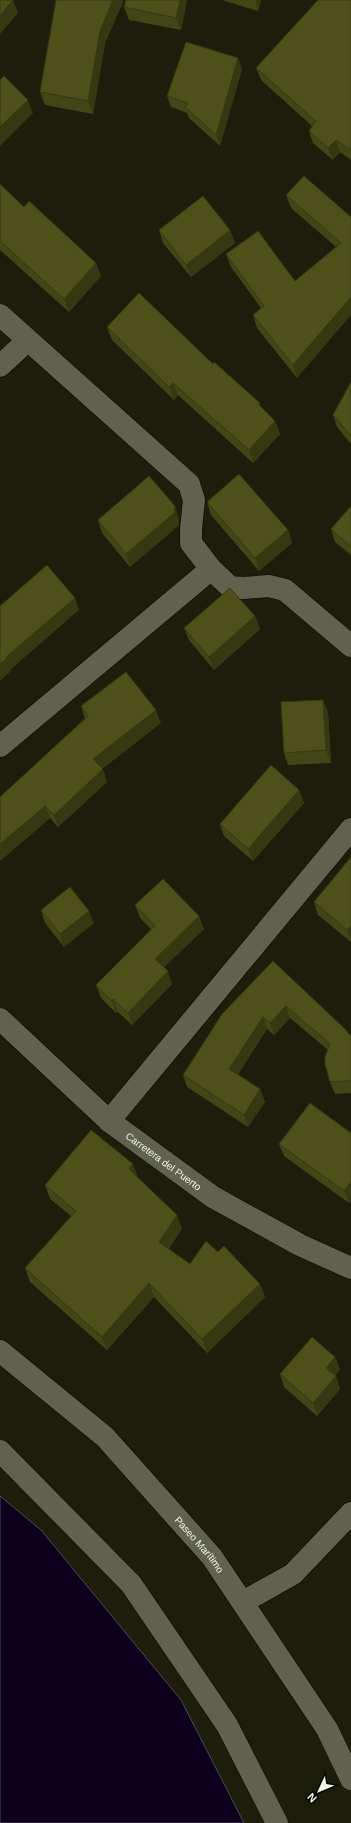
<svg xmlns="http://www.w3.org/2000/svg" width="351" height="1823" font-family="Arial,sans-serif">
	<style>
		.water { fill: #0c001d; stroke: #51495a }
		.lines { fill: none; stroke-linecap: round; stroke-linejoin: round }
		.street-casing { stroke: #070700; stroke-width: 23 }
		.secondary-casing { stroke: #070700; stroke-width: 23 }
		.street { stroke: #60624d; stroke-width: 22 }
		.secondary { stroke: #60624d; stroke-width: 22 }
		.wall { fill: #424516 }
		.shaded-wall { fill: #363812 }
		.building { fill: #4d5019; stroke: #363812 }
		.labels { text-anchor: middle; stroke-width: 3; stroke-linejoin: round; paint-order: stroke }
		.street-label { font-size: 10px; fill: #f3f4e8; stroke: #060702 }
	</style>
	<rect width="100%" height="100%" fill="#1c1d0a"/>
	<polygon class="water" points="0,1496 41,1530 181,1700 244,1823 0,1823"/>
	<g class="lines">
		<g class="street-casing">
			<g id="street">
				<polyline points="0,315 189,484 194,500 191,529 191,543 211,569 230,587 243,588 269,586 285,590 351,646"/>
				<polyline points="0,366 27,341"/>
				<polyline points="0,746 211,569"/>
				<polyline points="109,1121 351,829"/>
				<polyline points="0,1451 131,1584 227,1725 277,1823"/>
				<polyline points="243,1602 293,1574 351,1513"/>
			</g>
		</g>
		<g class="secondary-casing">
			<g id="secondary">
				<path id="s1" d="M0,1019L109,1121L213,1197L300,1245L351,1268"/>
				<path id="s2" d="M0,1351L105,1437L212,1557L327,1729L351,1779"/>
			</g>
		</g>
		<use href="#street" class="street"/>
		<use href="#secondary" class="secondary"/>
	</g>
	<g class="wall">
		<polygon points="56,0 122,0 123,2 105,43 93,114 45,105 40,92"/>
		<polygon points="187,0 181,30 129,20 124,7"/>
		<polygon points="222,0 261,0 258,11"/>
		<polygon points="351,0 351,160 340,152 333,160 313,143 309,131 312,126 261,80 256,68"/>
		<polygon points="242,69 220,146 189,118 187,113 171,107 167,96"/>
		<polygon points="0,184 24,207 96,263 101,276 69,312 0,250"/>
		<polygon points="286,195 351,217 297,378 257,328 253,315 261,308 231,267 226,254 295,281 336,247 291,208"/>
		<polygon points="159,230 230,230 235,243 191,277 163,243"/>
		<polygon points="107,327 213,364 275,421 280,434 253,463 178,395 174,400 112,340"/>
		<polygon points="351,382 351,444 337,427 333,415"/>
		<polygon points="207,502 288,530 292,543 259,571 211,515"/>
		<polygon points="351,506 351,555 335,542 331,529"/>
		<polygon points="179,519 179,525 130,567 102,533 98,520"/>
		<polygon points="255,616 260,629 214,670 189,640 184,628"/>
		<polygon points="81,706 161,723 102,769 107,782 58,827 50,818 0,861 0,797 85,719"/>
		<polygon points="328,712 331,763 288,765 284,753"/>
		<polygon points="299,790 304,803 253,861 224,836 220,824"/>
		<polygon points="351,857 351,942 318,915 314,902"/>
		<polygon points="135,905 199,916 204,929 164,967 172,984 132,1025 118,1012 116,1013 101,998 96,985 151,929 140,918"/>
		<polygon points="41,910 94,923 64,947 45,923"/>
		<polygon points="273,961 351,1036 351,1093 335,1094 330,1082 328,1050 290,1018 274,1035 267,1029 238,1074 260,1089 265,1102 248,1127 187,1087 183,1075"/>
		<polygon points="351,1133 349,1203 284,1156 279,1144"/>
		<polygon points="138,1178 182,1228 169,1249 190,1264 218,1252 260,1284 265,1297 207,1353 154,1297 107,1350 30,1282 25,1268 71,1216 50,1199 45,1185"/>
		<polygon points="335,1357 340,1370 335,1375 336,1376 340,1389 317,1416 284,1387 280,1374"/>
	</g>
	<g class="shaded-wall">
		<polygon points="13,0 18,13 0,34 0,16"/>
		<polygon points="113,0 122,0 123,2 105,43 93,114 88,101 100,31"/>
		<polygon points="180,0 187,0 181,30 176,18"/>
		<polygon points="255,0 261,0 258,11"/>
		<polygon points="238,58 242,69 220,146 216,135"/>
		<polygon points="28,100 33,113 0,146 0,127"/>
		<polygon points="336,140 340,152 333,160 328,148"/>
		<polygon points="230,230 235,243 191,277 186,265"/>
		<polygon points="96,263 101,276 69,312 64,299"/>
		<polygon points="351,297 351,315 297,378 293,365"/>
		<polygon points="173,383 178,395 174,400 169,387"/>
		<polygon points="275,421 280,434 253,463 249,450"/>
		<polygon points="175,506 179,519 179,525 130,567 126,554"/>
		<polygon points="288,530 292,543 259,571 255,558"/>
		<polygon points="75,598 79,610 11,669 11,671 0,681 0,664 6,657"/>
		<polygon points="255,616 260,629 214,670 209,657"/>
		<polygon points="323,700 328,712 331,763 326,750"/>
		<polygon points="156,710 161,723 98,772 93,759"/>
		<polygon points="103,769 107,782 58,827 54,815"/>
		<polygon points="299,790 304,803 253,861 248,849"/>
		<polygon points="45,806 50,818 0,861 0,844"/>
		<polygon points="89,911 94,923 64,947 60,934"/>
		<polygon points="199,916 204,929 160,971 155,959"/>
		<polygon points="351,926 351,940 347,930"/>
		<polygon points="168,971 172,984 132,1025 128,1013"/>
		<polygon points="113,999 118,1012 116,1013 112,1001"/>
		<polygon points="286,1006 290,1018 274,1035 270,1023"/>
		<polygon points="263,1017 267,1029 234,1081 229,1069"/>
		<polygon points="260,1089 265,1102 248,1127 244,1115"/>
		<polygon points="133,1164 138,1178 129,1169"/>
		<polygon points="351,1182 351,1201 349,1203 344,1191"/>
		<polygon points="177,1215 182,1228 164,1256 159,1242"/>
		<polygon points="149,1283 154,1297 107,1350 102,1337"/>
		<polygon points="260,1284 265,1297 207,1353 202,1339"/>
		<polygon points="335,1357 340,1370 331,1380 326,1368"/>
		<polygon points="336,1376 340,1389 317,1416 313,1403"/>
	</g>
	<g class="building">
		<polygon points="0,0 13,0 0,16"/>
		<polygon points="56,0 113,0 100,31 88,101 40,92"/>
		<polygon points="126,0 180,0 176,18 124,7"/>
		<polygon points="318,0 351,0 351,150 336,140 328,148 309,131 316,121 256,68"/>
		<polygon points="186,42 238,58 216,135 185,107 188,103 167,96"/>
		<polygon points="4,76 28,100 0,127 0,80"/>
		<polygon points="304,176 351,217 351,297 293,365 253,315 264,306 226,254 258,231 295,281 341,243 286,195"/>
		<polygon points="0,184 24,207 29,201 96,263 64,299 0,241"/>
		<polygon points="203,196 230,230 186,265 159,230"/>
		<polygon points="139,293 213,364 214,362 260,403 259,405 275,421 249,450 173,383 169,387 107,327"/>
		<polygon points="351,382 351,436 333,415"/>
		<polygon points="239,474 288,530 255,558 207,502"/>
		<polygon points="149,476 175,506 174,513 126,554 98,520"/>
		<polygon points="351,506 351,547 331,529"/>
		<polygon points="47,565 75,598 6,657 7,658 0,664 0,606"/>
		<polygon points="230,588 255,616 209,657 184,628"/>
		<polygon points="126,672 156,710 93,759 103,769 54,815 45,806 0,844 0,797 88,716 81,706"/>
		<polygon points="323,700 326,750 284,753 281,702"/>
		<polygon points="271,765 299,790 248,849 220,824"/>
		<polygon points="351,857 351,926 347,930 314,902"/>
		<polygon points="163,879 199,916 155,959 168,971 128,1013 113,999 112,1001 96,985 155,926 135,905"/>
		<polygon points="70,887 89,911 60,934 41,910"/>
		<polygon points="273,961 345,1029 351,1036 351,1080 349,1081 330,1082 325,1064 325,1057 330,1044 286,1006 270,1023 263,1017 229,1069 260,1089 244,1115 183,1075 222,1014"/>
		<polygon points="310,1103 351,1133 351,1182 344,1191 279,1144"/>
		<polygon points="91,1130 133,1164 129,1169 177,1215 159,1242 190,1264 206,1241 218,1252 224,1246 260,1284 202,1339 149,1283 102,1337 25,1268 76,1211 45,1185"/>
		<polygon points="312,1337 335,1357 326,1368 336,1376 313,1403 280,1374"/>
	</g>
	<g class="labels">
		<g class="street-label">
			<text dy="4" stroke="none"><textPath href="#s1" startOffset="217">Carretera del Puerto</textPath></text>
			<text dy="4" stroke="none"><textPath href="#s2" startOffset="279">Paseo Marítimo</textPath></text>
		</g>
	</g>
	<g transform="translate(319 1791) rotate(226)" stroke="#060702" stroke-width="3" paint-order="stroke">
	<path d="M0-3L7 15L0 10L-7 15Z" fill="#f3f4e8"/>
	<text y="-6" font-size="11" font-weight="bold" text-anchor="middle" fill="#f3f4e8">N</text>
	</g>
</svg>
